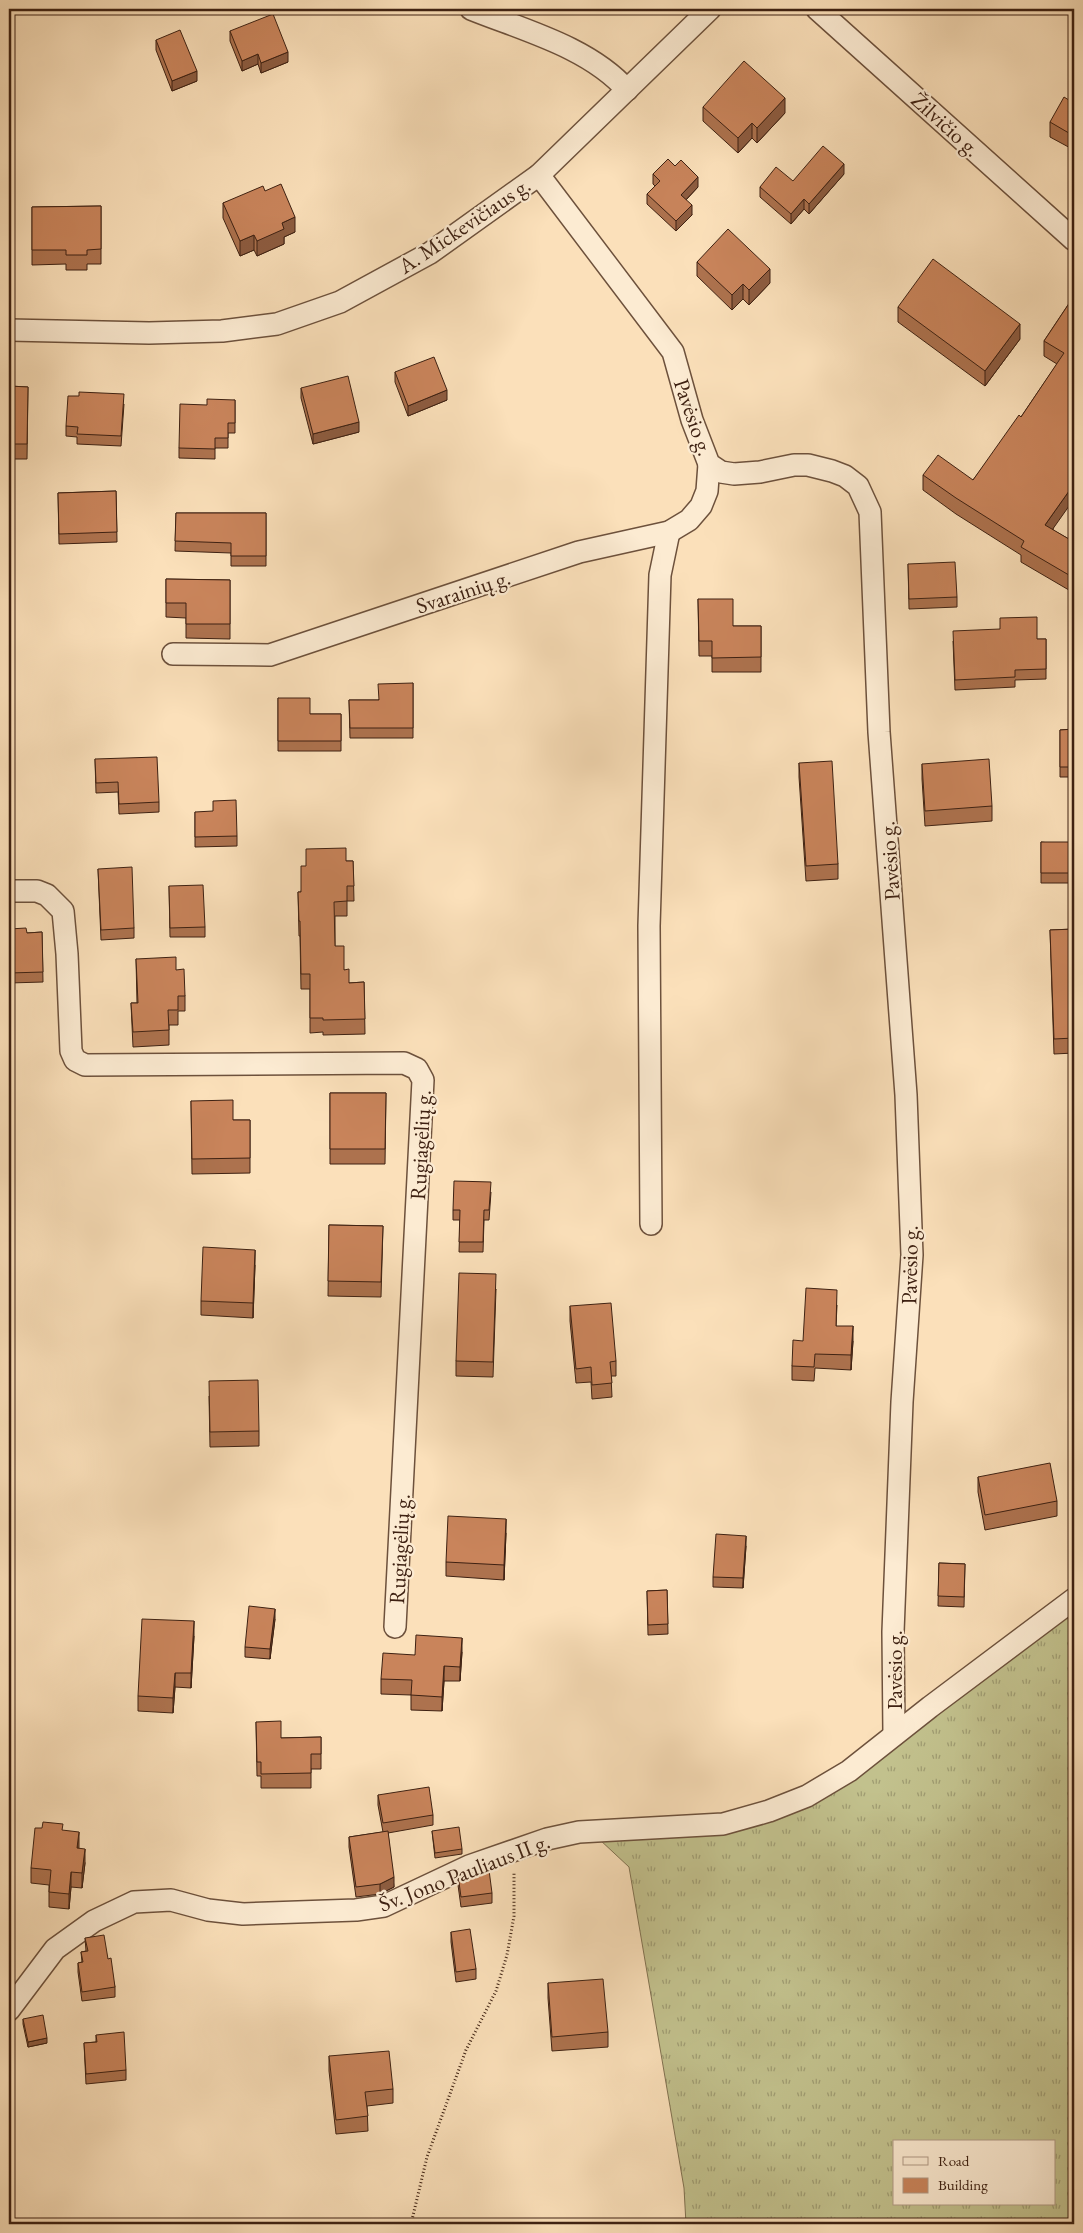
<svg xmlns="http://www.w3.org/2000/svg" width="1083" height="2233" font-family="'EB Garamond',serif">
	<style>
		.grass { fill: url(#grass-tufts); stroke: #807150; fill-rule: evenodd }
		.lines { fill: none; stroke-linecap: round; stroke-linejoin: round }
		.minor-casing { stroke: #6d513c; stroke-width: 24 }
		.path { stroke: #3e2112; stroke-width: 3; stroke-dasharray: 1 2.5; stroke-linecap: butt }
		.minor { stroke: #fcebd2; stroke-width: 21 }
		.wall { fill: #ad724e; stroke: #3e2112 }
		.shaded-wall { fill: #8d5c40; stroke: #3e2112 }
		.building { fill: #c9845b; stroke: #3e2112 }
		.labels { text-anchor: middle; stroke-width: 4.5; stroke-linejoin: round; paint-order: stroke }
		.street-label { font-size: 22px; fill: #3e2112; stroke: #fcebd2 }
	</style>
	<defs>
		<pattern id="grass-tufts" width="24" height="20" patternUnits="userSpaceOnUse" patternTransform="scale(1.25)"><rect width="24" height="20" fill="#c2c18d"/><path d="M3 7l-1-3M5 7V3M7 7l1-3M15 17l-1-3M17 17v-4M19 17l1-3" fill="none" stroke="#9f9c72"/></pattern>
	</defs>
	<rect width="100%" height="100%" fill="#fbe0ba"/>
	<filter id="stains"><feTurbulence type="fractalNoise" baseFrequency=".004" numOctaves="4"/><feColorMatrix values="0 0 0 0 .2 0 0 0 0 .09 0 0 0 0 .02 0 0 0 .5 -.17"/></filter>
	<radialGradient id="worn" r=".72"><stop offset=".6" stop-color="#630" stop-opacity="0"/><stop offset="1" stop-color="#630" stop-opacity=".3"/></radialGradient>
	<path class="grass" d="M1074,1610V2224H686L684,2188L629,1867L599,1839L780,1818ZM894,2142H1054V2204H894Z"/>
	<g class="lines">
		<g class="minor-casing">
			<g id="minor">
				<path d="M471,9C523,30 589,47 627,90"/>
				<polyline points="817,9 1074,240"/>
				<polyline points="539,175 673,352 692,420 709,464 721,472 734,474 760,472 794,465 808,465 832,471 845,476 858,486 870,512 879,732 906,1095 912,1255 902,1402 893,1632 894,1735"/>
				<polyline points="9,330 149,333 222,331 277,324 340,302 430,253 539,175 710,9"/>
				<polyline points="173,654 270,655 579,552 669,532 689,520 701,506 707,491 709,464"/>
				<polyline points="9,891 37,891 47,895 63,911 67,954 71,1051 75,1060 85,1065 404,1063 417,1069 423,1080 395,1627"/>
				<polyline points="651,1224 649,926 660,575 669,532"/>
				<polyline points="9,2010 55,1949 94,1921 134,1902 171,1900 208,1910 243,1914 356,1910 384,1906 469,1866 547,1839 579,1832 723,1824 769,1811 807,1796 849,1771 930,1707 1074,1599"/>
			</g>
		</g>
		<polyline class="path" points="411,2224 427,2157 466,2050 496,1991 507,1955 514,1916 514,1873"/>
		<use href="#minor" class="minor"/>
	</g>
	<g class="wall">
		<polygon points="909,9 918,9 914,13"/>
		<polygon points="230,31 288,62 261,73 258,64 242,71 230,41"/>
		<polygon points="156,40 197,81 172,91 156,50"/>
		<polygon points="1074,99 1074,150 1050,137 1050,122 1072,102"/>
		<polygon points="703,107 785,113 757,143 752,138 738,153 703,121"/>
		<polygon points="653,174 698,187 686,200 692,215 676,231 647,204 647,194 655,186 653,184"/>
		<polygon points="844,174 809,214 804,209 791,224 760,197 760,187"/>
		<polygon points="265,191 295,232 284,237 284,244 257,256 254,250 240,256 223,218 223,203"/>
		<polygon points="101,206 101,264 87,264 87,270 66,270 66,264 32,265 32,207"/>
		<polygon points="697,262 770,283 749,305 743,299 732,310 697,276"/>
		<polygon points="1074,296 1053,530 1074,542 1074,593 1021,562 1021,555 956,514 923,490 923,475 973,480 1021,417 1057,364 1044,356 1044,341"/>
		<polygon points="898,307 1020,339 985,386 898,322"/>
		<polygon points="395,372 447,400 408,416 395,382"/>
		<polygon points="9,386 28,387 27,459 9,459"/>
		<polygon points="301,388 359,432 313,444 301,398"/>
		<polygon points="235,400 235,433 228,433 228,448 215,448 215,459 179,458 179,448 207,405"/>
		<polygon points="124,404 121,446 77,444 77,437 66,436 66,426"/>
		<polygon points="116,491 117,542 59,544 58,493"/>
		<polygon points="176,513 266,513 266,566 231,566 231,553 175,551"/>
		<polygon points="908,564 957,597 957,607 909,609"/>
		<polygon points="166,579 230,580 230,639 186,638 186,618 166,617"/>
		<polygon points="698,599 733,626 761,626 761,672 712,672 712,656 699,656"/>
		<polygon points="1046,639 1046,679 1015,680 1015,687 955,690 953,641"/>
		<polygon points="413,683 413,738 350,738 349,700 378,700"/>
		<polygon points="278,698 310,714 341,714 341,751 278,751"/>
		<polygon points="1074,729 1074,777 1060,777 1060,730"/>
		<polygon points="95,759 159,802 159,812 119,814 118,792 96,793"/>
		<polygon points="799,763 838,864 838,879 806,881 799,777"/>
		<polygon points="922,764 992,806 992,821 925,826 922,779"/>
		<rect x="9" y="786" width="5" height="48"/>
		<polygon points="195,812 237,836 237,846 195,847"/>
		<polygon points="1041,842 1074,846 1074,889 1070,889 1070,883 1041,883"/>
		<polygon points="346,861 353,861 354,901 347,901 347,916 335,916 335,946 349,983 364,982 365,1034 323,1035 323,1032 310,1033 310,989 301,989 300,936 299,936 298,892 301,892 306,866"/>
		<polygon points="98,869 134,928 134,938 101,940"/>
		<polygon points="169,886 205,927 205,937 170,937"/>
		<polygon points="9,929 27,933 42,932 43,982 9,983"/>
		<polygon points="1074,929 1074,1053 1054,1054 1050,930"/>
		<polygon points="136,959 176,970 185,996 185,1011 178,1011 178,1025 169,1025 169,1045 133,1047 131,1003 137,1003"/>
		<polygon points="330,1093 386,1093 385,1164 330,1164"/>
		<polygon points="191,1101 233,1120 250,1120 250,1173 192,1174"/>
		<polygon points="491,1192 489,1220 484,1220 483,1252 459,1252 460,1220 453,1220 453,1210"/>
		<polygon points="329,1225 383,1226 381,1297 328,1296"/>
		<polygon points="255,1265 253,1318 201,1315 201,1301"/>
		<polygon points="496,1289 493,1377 456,1376 456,1361"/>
		<polygon points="837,1305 836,1326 853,1341 851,1370 815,1368 814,1381 792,1380 792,1366 803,1341"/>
		<polygon points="570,1306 616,1361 616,1376 611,1376 612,1397 592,1399 591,1382 576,1383 570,1321"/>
		<polygon points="209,1396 259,1431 259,1446 210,1447"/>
		<polygon points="978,1477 1057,1501 1057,1516 985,1530 978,1492"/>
		<polygon points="506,1533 504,1580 446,1576 446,1562"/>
		<polygon points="746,1546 743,1588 713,1587 713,1577"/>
		<polygon points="939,1563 965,1564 964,1607 938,1606"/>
		<polygon points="667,1590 668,1634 648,1635 647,1591"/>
		<polygon points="275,1619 270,1659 245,1657 245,1647"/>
		<polygon points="194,1636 191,1688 175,1687 173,1713 138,1711 138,1696"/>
		<polygon points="462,1652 460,1681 444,1681 442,1711 411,1710 411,1695 381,1694 381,1679 415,1655"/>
		<polygon points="256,1722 281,1738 321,1737 321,1769 311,1769 311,1788 261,1788 261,1776 257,1776"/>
		<polygon points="378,1795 433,1815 433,1825 388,1833 394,1887 380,1894 356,1897 349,1847 349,1837 383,1832 378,1805"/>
		<polygon points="63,1831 79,1848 85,1863 82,1888 71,1887 69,1909 49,1907 49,1885 31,1883 31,1868"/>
		<polygon points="432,1831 462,1849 462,1854 435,1858"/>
		<polygon points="458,1875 492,1893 492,1903 461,1907 458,1885"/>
		<polygon points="451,1932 476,1969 476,1979 456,1982 451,1942"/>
		<polygon points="85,1938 108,1959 115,1987 115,1997 82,2001 78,1972 78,1963 82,1962 81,1952 86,1951"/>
		<polygon points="548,1983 608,2032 608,2047 552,2051 548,1998"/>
		<polygon points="23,2019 47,2043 28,2047 23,2024"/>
		<polygon points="96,2035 126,2070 126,2080 86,2084 84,2043 96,2042"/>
		<polygon points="329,2056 393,2089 393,2103 367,2106 368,2131 336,2134 329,2071"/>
	</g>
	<g class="shaded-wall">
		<polygon points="914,9 918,9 914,13"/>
		<polygon points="288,52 288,62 261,73 261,63"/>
		<polygon points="258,54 258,64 242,71 242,61"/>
		<polygon points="197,71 197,81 172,91 172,81"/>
		<polygon points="785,98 785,113 757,143 757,128"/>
		<polygon points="752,123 752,138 738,153 738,138"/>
		<polygon points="844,164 844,174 809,214 809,204"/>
		<polygon points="698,177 698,187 681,205 681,195"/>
		<polygon points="804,199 804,209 791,224 791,214"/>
		<polygon points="692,205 692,215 676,231 676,221"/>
		<polygon points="295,217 295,232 284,237 284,244 257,256 257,241 282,223"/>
		<polygon points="254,235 254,250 240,256 240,241"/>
		<polygon points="770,269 770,283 749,305 749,290"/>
		<polygon points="743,284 743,299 732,310 732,295"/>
		<polygon points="1020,324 1020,339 985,386 985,371"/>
		<polygon points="447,390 447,400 408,416 408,406"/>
		<polygon points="359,422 359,432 313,444 313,434"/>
		<polygon points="1074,484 1074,499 1045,540 1045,525"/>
		<polygon points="255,1250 255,1265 253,1318 253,1303"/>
		<polygon points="853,1326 853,1341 851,1370 851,1355"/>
		<polygon points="506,1519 506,1533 504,1580 504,1565"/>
		<polygon points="746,1536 746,1546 743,1588 743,1578"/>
		<polygon points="275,1609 275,1619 270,1659 270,1649"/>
		<polygon points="194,1621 194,1636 191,1688 191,1673"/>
		<polygon points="462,1638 462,1652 460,1681 460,1667"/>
		<polygon points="444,1666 444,1681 442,1711 442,1697"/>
		<polygon points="175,1673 175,1687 173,1713 173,1698"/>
		<polygon points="79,1832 79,1847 77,1863 77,1848"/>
		<polygon points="85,1849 85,1863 82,1888 82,1873"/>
		<polygon points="71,1872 71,1887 69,1909 69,1894"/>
		<polygon points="394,1877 394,1887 380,1894 380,1884"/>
		<polygon points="47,2038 47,2043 28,2047 28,2042"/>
	</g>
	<g class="building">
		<polygon points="273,14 288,52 261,63 258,54 242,61 230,31"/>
		<polygon points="180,30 197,71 172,81 156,40"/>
		<polygon points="744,61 785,98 757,128 752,123 738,138 703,107"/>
		<polygon points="1064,97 1072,102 1074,99 1074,136 1050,122"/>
		<polygon points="823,146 844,164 809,204 804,199 791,214 760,187 776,167 793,181"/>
		<polygon points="668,159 675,166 681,160 698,177 681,195 692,205 676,221 647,194 660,181 653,174"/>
		<polygon points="281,184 295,217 282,223 284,229 257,241 254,235 240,241 223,203 263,186 265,191"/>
		<polygon points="101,206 101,249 87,250 87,255 66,255 66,250 32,250 32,207"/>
		<polygon points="728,229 770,269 749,290 743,284 732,295 697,262"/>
		<polygon points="933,259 1020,324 985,371 898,307"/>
		<polygon points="1074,296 1074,484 1045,525 1074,542 1074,578 1021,547 1024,541 956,498 923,475 938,455 973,480 1019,415 1021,417 1064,353 1044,341"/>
		<polygon points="434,357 447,390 408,406 395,372"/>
		<polygon points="348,376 359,422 313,434 301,388"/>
		<polygon points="9,386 28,387 27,444 9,444"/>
		<polygon points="79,392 124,394 121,436 77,434 78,427 66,426 68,396 79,396"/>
		<polygon points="207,399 235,400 235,423 228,423 228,438 215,438 215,449 179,448 180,404 207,405"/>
		<polygon points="116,491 117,532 59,534 58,493"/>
		<polygon points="176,513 266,513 266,556 231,556 231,543 175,541"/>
		<polygon points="955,562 957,597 909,599 908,564"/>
		<polygon points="166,579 230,580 230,624 186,624 186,603 166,603"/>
		<polygon points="698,599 733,599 733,626 761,626 761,657 712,658 712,641 699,641"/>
		<polygon points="1037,617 1037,639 1046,639 1046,669 1015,670 1015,677 955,680 953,631 1000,629 1000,618"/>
		<polygon points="413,683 413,728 350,728 349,700 379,700 378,684"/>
		<polygon points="278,698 310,698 310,714 341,714 341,741 278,741"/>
		<polygon points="1074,729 1074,767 1060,767 1060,730"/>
		<polygon points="157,757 159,802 119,804 118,782 96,783 95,759"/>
		<polygon points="989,759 992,806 925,811 922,764"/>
		<polygon points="832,761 838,864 806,866 799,763"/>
		<rect x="9" y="786" width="5" height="34"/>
		<polygon points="236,800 237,836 195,837 195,812 213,811 213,801"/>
		<polygon points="1041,842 1073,842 1073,846 1074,846 1074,879 1070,879 1070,873 1041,873"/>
		<polygon points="346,848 346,861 353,861 354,886 347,886 347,901 334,902 335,946 344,946 344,970 349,969 349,983 364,982 365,1019 323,1020 323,1018 310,1018 310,974 301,974 300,921 299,921 298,892 301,892 301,866 306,866 306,849"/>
		<polygon points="132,867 134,928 101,930 98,869"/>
		<polygon points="203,885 205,927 170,928 169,886"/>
		<polygon points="26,928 27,933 42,932 43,972 9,973 9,929"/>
		<polygon points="1074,929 1074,1038 1054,1039 1050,930"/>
		<polygon points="176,957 176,970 184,969 185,996 178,996 178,1010 168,1010 169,1030 133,1032 131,1003 138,1003 136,959"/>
		<polygon points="330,1093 386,1093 385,1149 330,1149"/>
		<polygon points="233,1100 233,1120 250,1120 250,1158 192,1159 191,1101"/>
		<polygon points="454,1181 491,1182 489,1210 484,1210 483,1242 459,1242 460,1210 453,1210"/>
		<polygon points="329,1225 383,1226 381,1282 328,1281"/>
		<polygon points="203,1247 255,1250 253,1303 201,1301"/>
		<polygon points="459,1273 496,1274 493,1362 456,1361"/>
		<polygon points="806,1288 837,1290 836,1326 853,1326 851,1355 815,1354 814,1367 792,1366 793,1340 803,1341"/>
		<polygon points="611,1303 616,1361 610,1362 612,1383 592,1385 591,1367 576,1369 570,1306"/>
		<polygon points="258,1380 259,1431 210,1432 209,1381"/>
		<polygon points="1050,1463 1057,1501 985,1515 978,1477"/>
		<polygon points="448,1516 506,1519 504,1565 446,1562"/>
		<polygon points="716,1534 746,1536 743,1578 713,1577"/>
		<polygon points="939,1563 965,1564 964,1597 938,1596"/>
		<polygon points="667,1590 668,1624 648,1625 647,1591"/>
		<polygon points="249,1606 275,1609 270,1649 245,1647"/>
		<polygon points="142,1619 194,1621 191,1673 175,1673 173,1698 138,1696"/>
		<polygon points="416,1635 462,1638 460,1667 444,1666 442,1697 411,1695 412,1680 381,1679 383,1653 415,1655"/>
		<polygon points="281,1721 281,1738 321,1737 321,1754 311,1754 311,1773 261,1774 261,1762 257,1762 256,1722"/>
		<polygon points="429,1787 433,1815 383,1823 378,1795"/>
		<polygon points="43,1822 63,1824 62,1830 79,1832 77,1848 85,1849 82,1873 71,1872 69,1894 49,1892 51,1870 31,1868 35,1828 42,1828"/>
		<polygon points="459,1827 462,1849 435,1853 432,1831"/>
		<polygon points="388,1831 394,1877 380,1884 356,1887 349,1837"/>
		<polygon points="489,1870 492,1893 461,1897 458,1875"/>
		<polygon points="470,1929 476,1969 456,1972 451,1932"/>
		<polygon points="104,1935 108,1959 111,1958 115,1987 82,1992 78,1963 83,1962 81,1952 88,1951 85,1938"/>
		<polygon points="603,1979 608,2032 552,2037 548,1983"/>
		<polygon points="43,2015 47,2038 28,2042 23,2019"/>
		<polygon points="124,2032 126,2070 86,2074 84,2043 97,2042 96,2035"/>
		<polygon points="389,2051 393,2089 365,2092 368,2116 336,2120 329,2056"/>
	</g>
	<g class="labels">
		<g class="street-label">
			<text transform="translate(946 124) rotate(42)" y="8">Žilvičio g.</text>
			<text transform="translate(464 225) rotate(-34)" y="8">A. Mickevičiaus g.</text>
			<text transform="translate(694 417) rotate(71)" y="8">Pavėsio g.</text>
			<text transform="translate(463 591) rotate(-18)" y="8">Svarainių g.</text>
			<text transform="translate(889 861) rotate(-94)" y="8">Pavėsio g.</text>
			<text transform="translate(420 1145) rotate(-87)" y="8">Rugiagėlių g.</text>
			<text transform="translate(909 1265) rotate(-89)" y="8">Pavėsio g.</text>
			<text transform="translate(399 1549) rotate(-87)" y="8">Rugiagėlių g.</text>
			<text transform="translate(894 1670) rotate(-90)" y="8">Pavėsio g.</text>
			<text transform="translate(464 1872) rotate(-21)" y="8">Šv. Jono Pauliaus II g.</text>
		</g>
	</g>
	<rect width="1083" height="2233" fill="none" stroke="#fbe0ba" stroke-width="30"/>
	<rect x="10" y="10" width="1063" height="2213" fill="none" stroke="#3e2112" stroke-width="2.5"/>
	<rect x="15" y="15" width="1053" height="2203" fill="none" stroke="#3e2112"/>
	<rect x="893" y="2140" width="162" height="65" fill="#fcebd2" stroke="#b09a85"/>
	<rect x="903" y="2157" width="25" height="8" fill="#fcebd2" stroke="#b09a85"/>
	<text x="938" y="2166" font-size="15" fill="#3e2112">Road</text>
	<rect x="903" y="2178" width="25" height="15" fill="#c9845b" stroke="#b09a85"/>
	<text x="938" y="2190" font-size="15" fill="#3e2112">Building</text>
	<rect width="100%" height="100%" filter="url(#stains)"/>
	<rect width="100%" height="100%" fill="url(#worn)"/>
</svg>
